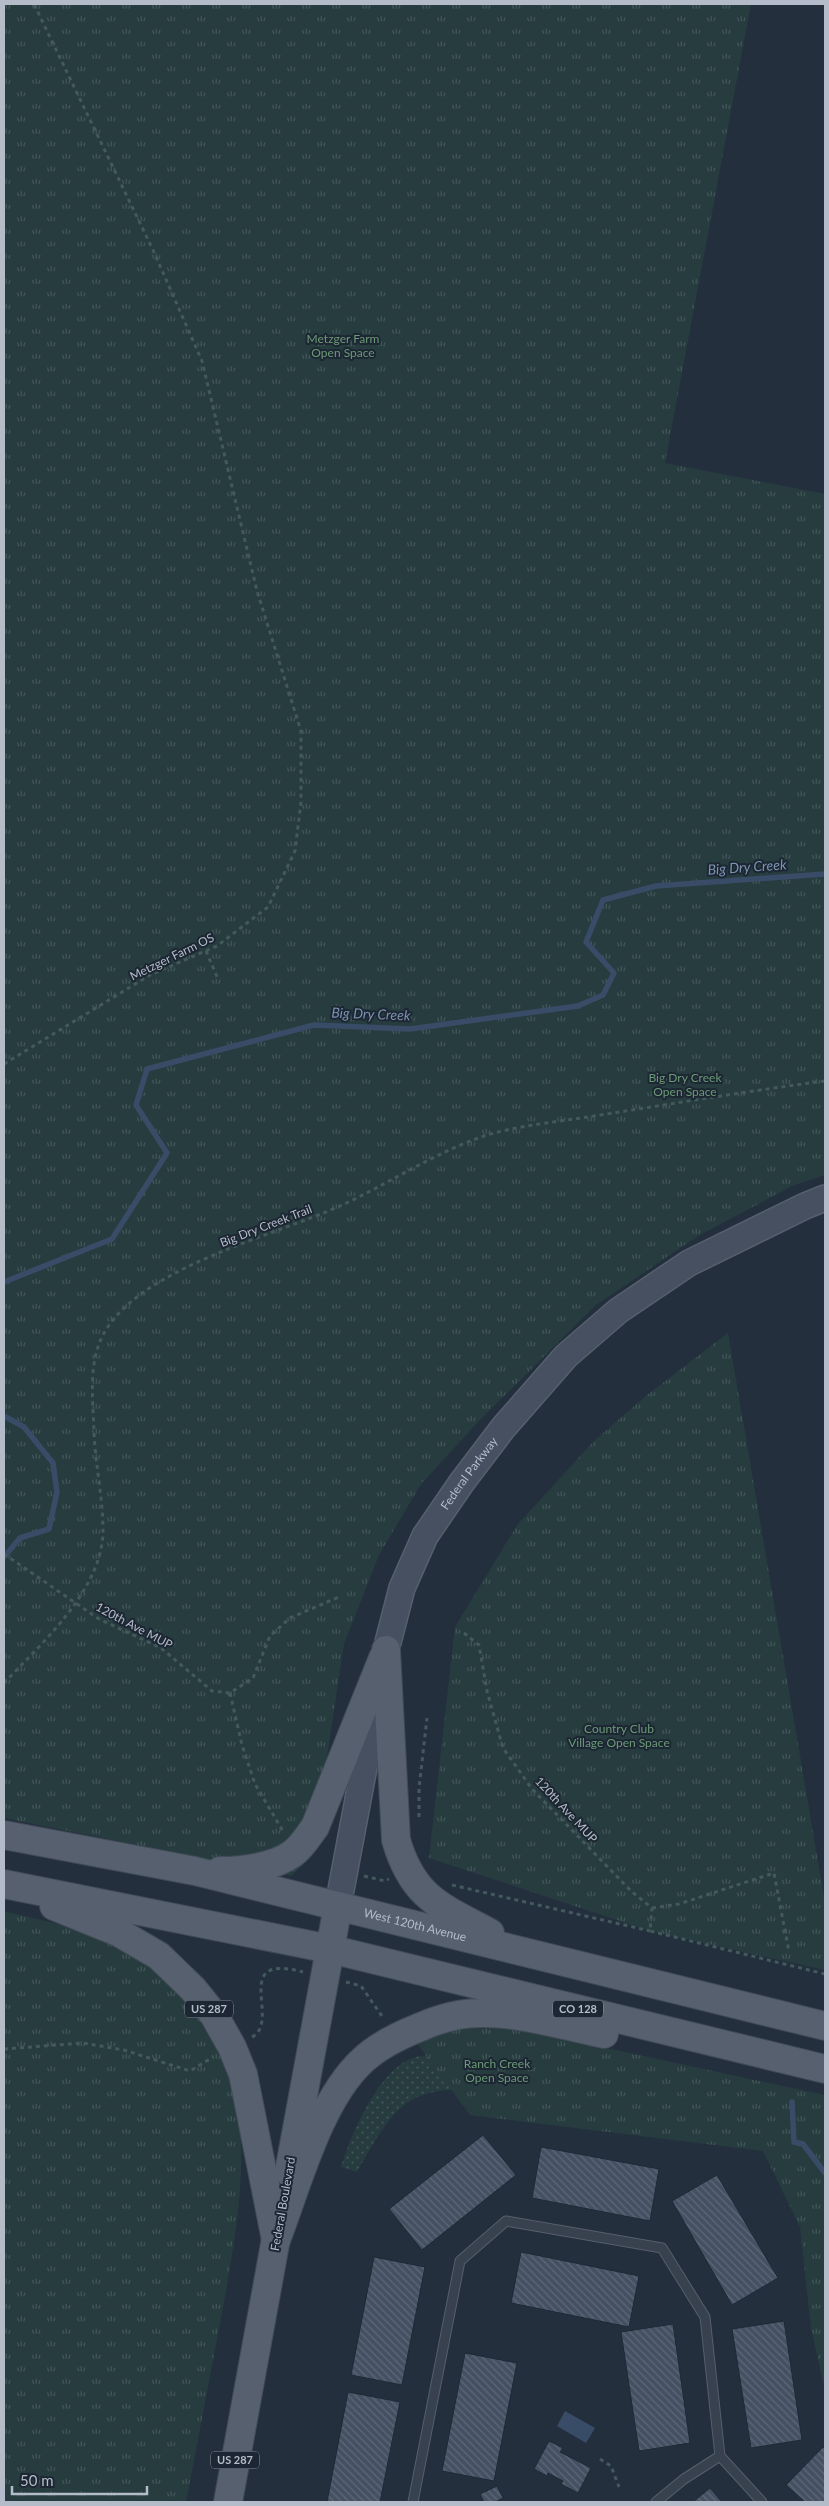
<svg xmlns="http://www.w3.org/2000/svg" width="829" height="2506" font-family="Lato,sans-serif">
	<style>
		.grass { fill: url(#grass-dots) }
		.park { fill: url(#park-tufts) }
		.water { fill: #394c67 }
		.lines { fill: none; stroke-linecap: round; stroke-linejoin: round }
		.stream { stroke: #394c67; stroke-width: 5.5 }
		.building { fill: url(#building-back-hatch); stroke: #1f2835 }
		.service-casing { stroke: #565f6c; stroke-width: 11 }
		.secondary-casing { stroke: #565f6c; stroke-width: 28 }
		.primary-casing { stroke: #414a57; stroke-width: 30 }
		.path { stroke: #44595c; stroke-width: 3; stroke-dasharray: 4 4; stroke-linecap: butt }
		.service { stroke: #38414e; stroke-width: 9 }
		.secondary { stroke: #465061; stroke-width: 25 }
		.primary { stroke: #56606e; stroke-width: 28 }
		.labels { text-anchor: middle; stroke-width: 4; stroke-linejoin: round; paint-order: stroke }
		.shield { fill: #1d2633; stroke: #878f9c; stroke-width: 1 }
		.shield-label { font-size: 11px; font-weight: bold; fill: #b4bcc9 }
		.park-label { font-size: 12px; fill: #6b9a76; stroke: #1d2633 }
		.street-label { font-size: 12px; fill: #b4bcc9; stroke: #1d2633 }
		.water-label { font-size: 14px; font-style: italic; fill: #7c92b1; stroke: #1d2633 }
	</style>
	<defs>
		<pattern id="grass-dots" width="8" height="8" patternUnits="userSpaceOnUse" patternTransform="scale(1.25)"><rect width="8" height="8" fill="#263c3f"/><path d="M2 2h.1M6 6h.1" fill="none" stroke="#435659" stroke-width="1.8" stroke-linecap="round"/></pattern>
		<pattern id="park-tufts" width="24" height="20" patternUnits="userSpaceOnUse" patternTransform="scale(1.25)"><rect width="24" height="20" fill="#263c3f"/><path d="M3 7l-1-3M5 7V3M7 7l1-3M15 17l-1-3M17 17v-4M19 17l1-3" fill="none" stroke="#435659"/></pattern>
		<pattern id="building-back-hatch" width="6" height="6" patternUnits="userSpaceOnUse" patternTransform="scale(1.25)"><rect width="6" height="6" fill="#455162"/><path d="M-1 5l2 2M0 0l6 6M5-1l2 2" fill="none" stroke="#5d6877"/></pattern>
	</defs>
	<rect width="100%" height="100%" fill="#242f3e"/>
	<path class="grass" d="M441,2053L477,2089C459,2089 441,2089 423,2095C391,2105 373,2145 357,2172L341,2167C351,2135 374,2081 404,2062C415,2055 429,2055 441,2053Z"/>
	<g class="park">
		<polygon points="4,4 751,4 665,463 825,494 825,1175 792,1186 698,1236 596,1305 479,1421 421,1484 379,1555 344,1644 312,1856 291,1876 4,1818"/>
		<polygon points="728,1333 825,1903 825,1970 650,1931 429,1858 455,1627 518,1524 594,1441 647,1395"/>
		<path d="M4,1911C43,1921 99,1931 133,1953C271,2040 247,2174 222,2313C210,2376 198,2439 186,2502H4Z"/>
		<polygon points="495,2024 825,2095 825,2390 811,2328 800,2227 763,2151 470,2115 414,2039 447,2029"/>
	</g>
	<polygon class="water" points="565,2411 595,2428 586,2443 557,2426"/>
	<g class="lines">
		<g class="stream">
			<polyline points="4,1282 112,1239 167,1153 136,1105 147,1069 314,1025 410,1029 578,1006 603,995 614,973 586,942 603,900 656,886 825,874"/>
			<polyline points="4,1416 24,1427 53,1463 57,1492 49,1529 20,1538 4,1557"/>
			<polyline points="792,2102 794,2142 803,2144 825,2173"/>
		</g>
	</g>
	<g class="building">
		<polygon points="483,2135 516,2175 422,2250 389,2209"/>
		<polygon points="541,2147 659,2169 650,2221 532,2198"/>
		<polygon points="717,2175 778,2278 732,2305 672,2201"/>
		<polygon points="521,2252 639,2276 629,2327 511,2303"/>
		<polygon points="374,2257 425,2267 402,2385 351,2375"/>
		<polygon points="784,2321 802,2440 751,2448 732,2329"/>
		<polygon points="673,2324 690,2443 639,2451 621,2332"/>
		<polygon points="465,2353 517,2363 494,2481 442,2471"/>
		<polygon points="348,2392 400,2402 380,2502 327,2502"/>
		<polygon points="549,2441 563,2448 560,2452 591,2468 578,2493 561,2484 563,2481 548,2473 547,2476 534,2469"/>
		<polygon points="823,2447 825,2449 825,2502 805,2502 786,2485"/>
		<polygon points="497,2486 503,2498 495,2502 484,2502 480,2494"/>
		<polygon points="710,2488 722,2502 693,2502"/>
	</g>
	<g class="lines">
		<g class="service-casing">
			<g id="service">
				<polyline points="413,2502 460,2261 506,2221 662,2248 705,2317 720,2456 762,2502"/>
				<polyline points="656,2502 684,2479 720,2456"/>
			</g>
		</g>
		<g class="secondary-casing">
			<g id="secondary">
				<path id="s1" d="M338,1906L386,1650L402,1588L425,1536L462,1482L503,1428L566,1356L618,1311L689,1263L805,1206L825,1198"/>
			</g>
		</g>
		<g class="primary-casing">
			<g id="primary">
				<path d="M386,1650L396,1840C413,1898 440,1906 490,1933"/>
				<path id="s2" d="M4,1835L195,1871L825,2026"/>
				<path d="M220,1871C242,1871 274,1867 292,1854C302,1847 308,1836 315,1827L383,1658"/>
				<polyline points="4,1884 330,1949 825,2069"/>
				<polyline points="54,1906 118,1932 159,1956 193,1989 214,2015 232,2047 243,2074 276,2240"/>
				<polyline points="289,2172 338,1906"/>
				<path d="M276,2240C297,2186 319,2100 363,2060C378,2046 398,2036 418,2028C438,2019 458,2013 480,2013C518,2012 566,2026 604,2034"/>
				<polyline points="228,2502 279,2222"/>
			</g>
		</g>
		<g class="path">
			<polyline points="206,951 218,979"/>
			<polyline points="4,1064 150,975 217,946 268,907 295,851 301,802 301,731 257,591 202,361 153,250 34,4"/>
			<polyline points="4,1554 99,1619 161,1648 212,1691 230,1693 253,1678 270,1636 290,1618 341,1596"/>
			<polyline points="464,1633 479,1645 487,1691 503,1748 532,1789 632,1892 652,1908 650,1931 825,1974"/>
			<path d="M4,1683C42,1643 103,1589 103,1530C103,1497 95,1464 94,1431C93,1403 89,1371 99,1344C126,1270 276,1236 342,1205C390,1183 434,1153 484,1136C519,1125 558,1122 594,1116C671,1104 748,1091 825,1081"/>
			<polyline points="230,1693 242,1745 255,1784 284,1833"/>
			<polyline points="419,1817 419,1788 427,1718"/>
			<polyline points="364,1876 385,1881 389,1879"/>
			<polyline points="452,1885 650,1931"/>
			<polyline points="652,1908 679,1904 774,1873 789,1952"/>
			<polyline points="346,1982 361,1986 384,2019"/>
			<path d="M252,2037C282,2021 229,1952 303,1972"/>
			<polyline points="4,2049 83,2043 124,2050 190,2071 213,2057"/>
			<polyline points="600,2459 611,2466 619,2487"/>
		</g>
		<use href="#service" class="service"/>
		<use href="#secondary" class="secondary"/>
		<use href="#primary" class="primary"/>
	</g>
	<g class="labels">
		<g class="shield">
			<rect x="185" y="2000.5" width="48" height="17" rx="4"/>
			<rect x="553" y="2000.5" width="50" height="17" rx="4"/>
			<rect x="211" y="2451.5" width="48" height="17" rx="4"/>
		</g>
		<g class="shield-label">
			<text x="209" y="2013">US 287</text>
			<text x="578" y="2013">CO 128</text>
			<text x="235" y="2464">US 287</text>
		</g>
		<g class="park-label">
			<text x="343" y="343">Metzger Farm<tspan x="343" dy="14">Open Space</tspan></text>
			<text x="685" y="1082">Big Dry Creek<tspan x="685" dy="14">Open Space</tspan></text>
			<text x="619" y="1733">Country Club<tspan x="619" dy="14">Village Open Space</tspan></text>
			<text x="497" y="2068">Ranch Creek<tspan x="497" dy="14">Open Space</tspan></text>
		</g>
		<g class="street-label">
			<text transform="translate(172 957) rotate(-26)" y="4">Metzger Farm OS</text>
			<text transform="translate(266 1226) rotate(-21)" y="4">Big Dry Creek Trail</text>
			<text dy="4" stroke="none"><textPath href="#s1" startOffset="458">Federal Parkway</textPath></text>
			<text transform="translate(134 1626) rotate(28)" y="4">120th Ave MUP</text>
			<text transform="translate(566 1810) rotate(47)" y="4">120th Ave MUP</text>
			<text dy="4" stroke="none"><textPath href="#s2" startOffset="421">West 120th Avenue</textPath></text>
			<text transform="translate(283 2204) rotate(-80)" y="4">Federal Boulevard</text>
		</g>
		<g class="water-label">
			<text transform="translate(747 867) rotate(-4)" y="5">Big Dry Creek</text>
			<text transform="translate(371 1014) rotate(2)" y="5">Big Dry Creek</text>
		</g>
	</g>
	<rect width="829" height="2506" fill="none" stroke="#b4bcc9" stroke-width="10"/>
	<path d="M12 2486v8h135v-8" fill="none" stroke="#b4bcc9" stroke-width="2.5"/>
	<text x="20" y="2486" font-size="15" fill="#b4bcc9" stroke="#1d2633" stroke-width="4" paint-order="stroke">50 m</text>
</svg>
